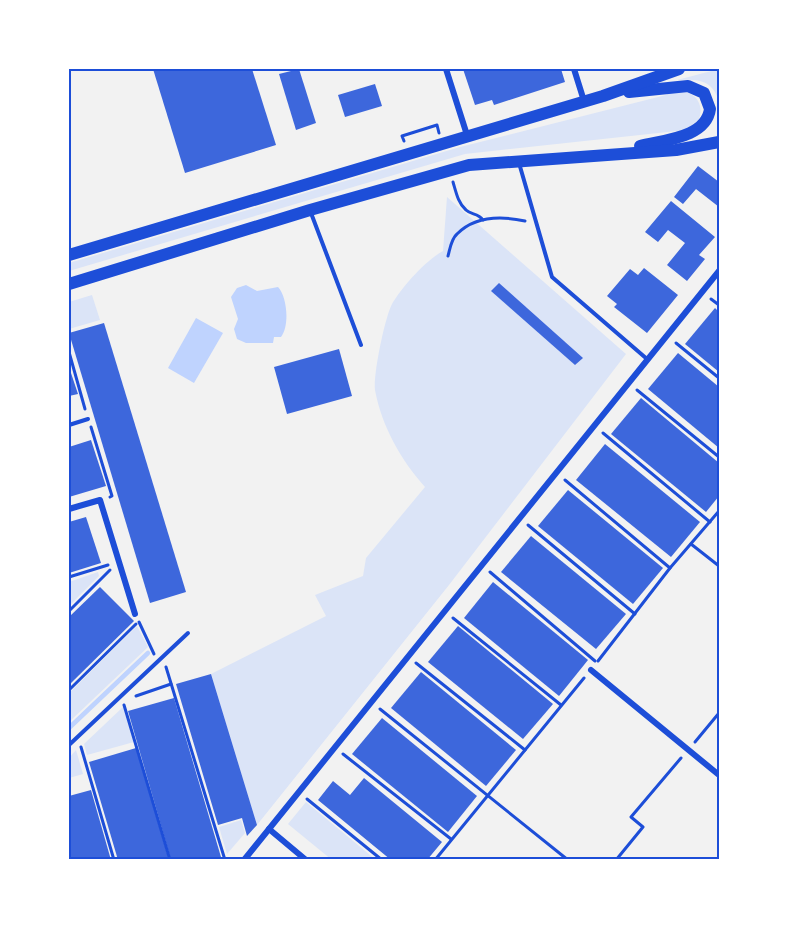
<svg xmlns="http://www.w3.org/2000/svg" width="788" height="929" font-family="'Roboto Condensed',sans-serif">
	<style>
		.green { fill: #dbe4f7 }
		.water { fill: #bfd3fe }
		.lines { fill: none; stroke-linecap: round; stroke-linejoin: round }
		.stream { stroke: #bfd3fe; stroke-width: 4.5 }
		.building { fill: #3d67dc }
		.path { stroke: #1d4ed8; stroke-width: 3 }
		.service { stroke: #1d4ed8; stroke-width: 4 }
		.minor { stroke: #1d4ed8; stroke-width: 6 }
		.primary { stroke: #1d4ed8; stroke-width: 12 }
		.neatline { fill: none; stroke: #1d4ed8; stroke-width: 2 }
	</style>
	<rect width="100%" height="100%" fill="#f2f2f2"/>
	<g class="green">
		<path d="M719,69V101C712,79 697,79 677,80Z"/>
		<path d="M675,90C692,91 705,100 699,119L686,130L465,154L69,271V263L460,147L666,95Z"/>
		<path d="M447,197L626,354L449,585L257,825L211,674L326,616L315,595L363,576L366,558L425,487C401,460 382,427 375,390C373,375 385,317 392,304C402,287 426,260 443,251Z"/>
		<polygon points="92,295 100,320 69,329 69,302"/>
		<polygon points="98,572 99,576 69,606 69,582"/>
		<polygon points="137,626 148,647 69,722 69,693"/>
		<polygon points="123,707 134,742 87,755 84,744"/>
		<polygon points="76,750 83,774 69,778 69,758"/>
		<polygon points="306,802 376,860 332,860 288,824"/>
		<polygon points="241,820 245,833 227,854 219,827"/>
	</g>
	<g class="water">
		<path d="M246,285L257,291L278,287C287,296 290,326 281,337H274L273,343H246L237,339L234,329L238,319L231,297L237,288Z"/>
		<polygon points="196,318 223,333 194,383 168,368"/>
	</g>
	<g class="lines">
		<polyline class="stream" points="69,728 148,653"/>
	</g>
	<g class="building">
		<polygon points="153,69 252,69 276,145 185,173"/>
		<polygon points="299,69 316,123 296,130 279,74"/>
		<polygon points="463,69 561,69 565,82 494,105 492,100 475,105"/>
		<polygon points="375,84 382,106 345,117 338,95"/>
		<polygon points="698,166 719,182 719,207 696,189 683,204 674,197"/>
		<polygon points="671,201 715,237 699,255 705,259 687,281 667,265 685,243 668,230 658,242 645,232"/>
		<polygon points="644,268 678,295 647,333 614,307 617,304 607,296 630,269 638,275"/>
		<polygon points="499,283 583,358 575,365 491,291"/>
		<polygon points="715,308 719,312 719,372 685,344"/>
		<polygon points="104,323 186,592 150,603 69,333"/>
		<polygon points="339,349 352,396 287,414 274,367"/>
		<polygon points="678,353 719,387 719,448 648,389"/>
		<polygon points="69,367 78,394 69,396"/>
		<polygon points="641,398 719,463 719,496 706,512 611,434"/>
		<polygon points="91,440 106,486 69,497 69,447"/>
		<polygon points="605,444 700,522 671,557 576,480"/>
		<polygon points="568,490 663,568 633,604 538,526"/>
		<polygon points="86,517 101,563 69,573 69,522"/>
		<polygon points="531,536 626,614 596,649 501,572"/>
		<polygon points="493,582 588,660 559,696 464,618"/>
		<polygon points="100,587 134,621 69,685 69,617"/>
		<polygon points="458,626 553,704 523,739 428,662"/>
		<polygon points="421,672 516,750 486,786 391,708"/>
		<polygon points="211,674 257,825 247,836 242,818 218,825 176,684"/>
		<polygon points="174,698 221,857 211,860 171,860 128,711"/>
		<polygon points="382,718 477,796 448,832 352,754"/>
		<polygon points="136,748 169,860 118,860 89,762"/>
		<polygon points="364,778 442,842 427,860 391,860 318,800 333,781 350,795"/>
		<polygon points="91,790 111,860 69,860 69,796"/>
	</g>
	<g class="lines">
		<g class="path">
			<polyline points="404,141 402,136 437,125 439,133"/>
			<path d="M453,182C456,192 458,203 466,210C471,215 478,213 483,220"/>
			<path d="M448,256C450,249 451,239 457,234C475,216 502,216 525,221"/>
			<polyline points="711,299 719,305"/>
			<polyline points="676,343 719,378"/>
			<polyline points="69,352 85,409"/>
			<polyline points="637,390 719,457"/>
			<polyline points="91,427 112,496 110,497"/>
			<polyline points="603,433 710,522"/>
			<polyline points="565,480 670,568"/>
			<polyline points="528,525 635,614"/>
			<polyline points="691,544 719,566"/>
			<polyline points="490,572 595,661"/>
			<polyline points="69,577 108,565"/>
			<polyline points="69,611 110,570"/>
			<polyline points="453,618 561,705"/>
			<polyline points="139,622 154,654"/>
			<polyline points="598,661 670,568 719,511"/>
			<polyline points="416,663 525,750"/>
			<polyline points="166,667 225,860"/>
			<polyline points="69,690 136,624"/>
			<polyline points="136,696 171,684"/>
			<polyline points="124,705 170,860"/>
			<polyline points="380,709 568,860"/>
			<polyline points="695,742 719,713"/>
			<polyline points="81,747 114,860"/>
			<polyline points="343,754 451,839"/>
			<polyline points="307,799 382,860"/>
			<polyline points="435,860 584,678"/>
			<polyline points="616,860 643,827 631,817 681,758"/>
		</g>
		<g class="service">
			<polyline points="519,163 552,277 647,359"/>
			<polyline points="311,213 361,345"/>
			<polyline points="69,425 88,419"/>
			<polyline points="69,745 188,633"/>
		</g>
		<g class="minor">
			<polyline points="446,69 467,135"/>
			<polyline points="574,69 584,101"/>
			<polyline points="69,509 100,500 135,614"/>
			<polyline points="591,670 719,775"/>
			<polyline points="269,829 306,860"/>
			<polyline points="244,860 719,271"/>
		</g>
		<g class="primary">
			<path d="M629,92L688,86L704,93L710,109C706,138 663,140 640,146"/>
			<polyline points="69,255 603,96 679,69"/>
			<polyline points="69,284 310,210 469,165 676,150 719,142"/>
		</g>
	</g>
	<rect width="788" height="929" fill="none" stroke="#ffffff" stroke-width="141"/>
	<rect x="70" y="70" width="648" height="788" class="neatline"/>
</svg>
